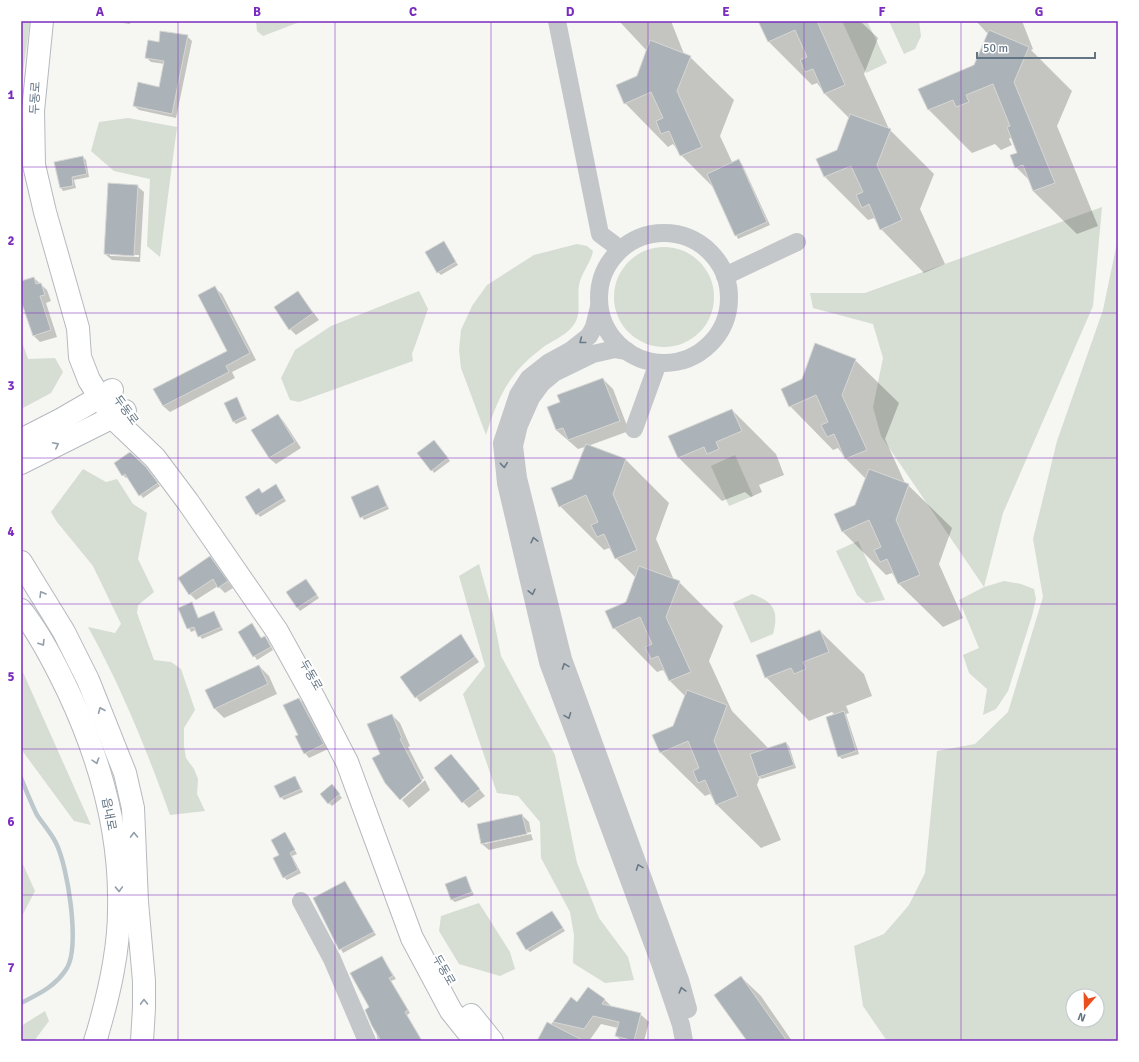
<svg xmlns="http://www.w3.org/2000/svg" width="1139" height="1062" font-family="Signika,'Noto Sans KR',sans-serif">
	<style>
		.green { fill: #d6ddd2; fill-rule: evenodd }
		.shadow { fill: #0003; fill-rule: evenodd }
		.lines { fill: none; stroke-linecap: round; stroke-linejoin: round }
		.stream { stroke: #bcc8cc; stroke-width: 4.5 }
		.building { fill: #abb3b8; stroke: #d7d7d4 }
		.secondary-casing { stroke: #b5babf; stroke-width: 24 }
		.highway-casing { stroke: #b5b9bc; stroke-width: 24 }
		.street { stroke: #c3c7ca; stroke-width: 18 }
		.secondary { stroke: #fff; stroke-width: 22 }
		.highway { stroke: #fff; stroke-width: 22 }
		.oneway { stroke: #687988 }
		.oneway2 { stroke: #929ea9 }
		.grid { fill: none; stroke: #7b2cbf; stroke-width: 1; stroke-opacity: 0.55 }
		.labels { text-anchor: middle; stroke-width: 4; stroke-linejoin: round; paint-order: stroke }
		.street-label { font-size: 12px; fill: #637584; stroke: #fff }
		.neatline { fill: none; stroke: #7b2cbf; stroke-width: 1.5 }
		.grid-label { font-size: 13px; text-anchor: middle; font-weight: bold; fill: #7b2cbf }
	</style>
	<rect width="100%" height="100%" fill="#f6f6f2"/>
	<g class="green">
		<polygon points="21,21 30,21 22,80 21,182"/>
		<polygon points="256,21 302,21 263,36 257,31"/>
		<polygon points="842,21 867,21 887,63 866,73"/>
		<polygon points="889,21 919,21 921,36 915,49 904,54"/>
		<polygon points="128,118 177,127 160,257 147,246 150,179 114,171 91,151 99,122"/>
		<polygon points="1102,207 1093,306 1003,513 984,587 1004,581 1021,584 1034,589 1036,599 1032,616 1008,691 996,709 983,715 987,689 969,673 963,655 979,648 959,600 984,587 881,436 873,407 883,358 873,324 813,308 810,293 865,293"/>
		<path d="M1118,238V1041H887L863,1006L854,946L884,934L909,905L925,873L937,751L975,744L1008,712L1043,597L1033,539L1057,441L1103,310ZM1073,996H1097V1020H1073Z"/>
		<path d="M577,244L587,246L593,251C591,263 581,273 579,285C577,295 581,311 576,321C569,335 552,340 541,349C509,373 498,397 486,435L461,368L459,350L461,330L472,306L487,285L534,255Z"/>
		<circle cx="664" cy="297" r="50"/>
		<polygon points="419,291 428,309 412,354 413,361 299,402 290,400 281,378 295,350 331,326"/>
		<polygon points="21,339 28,359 55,358 63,372 51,393 21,409"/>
		<polygon points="735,455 753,496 729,506 711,466"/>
		<path d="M83,469L106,482L117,479L133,504L147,513L138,559L154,592L138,605L137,613L154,660L171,662L181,669L195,710L184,728V746L186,758L194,769L198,779L197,794L205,811L170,815C148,753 120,684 88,627L115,633L121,624L93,566L57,522L51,512Z"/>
		<polygon points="858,541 885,600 866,603 857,595 836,551"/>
		<polygon points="479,564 492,610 501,656 555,755 577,863 599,918 628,957 634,980 605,983 573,963 574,935 570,912 541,858 540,822 518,796 497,793 463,694 485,666 459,576"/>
		<path d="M752,594C774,602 779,611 773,634L751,643L733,603Z"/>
		<polygon points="21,668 91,825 74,821 21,749"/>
		<polygon points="21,860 35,891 21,918"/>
		<polygon points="479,903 510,952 515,969 500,976 459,964 439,931 441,916"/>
		<polygon points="45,1011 49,1021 34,1041 21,1041 21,1026"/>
	</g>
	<g class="shadow">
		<polygon points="110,21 131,21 130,24"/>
		<polygon points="619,21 671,21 684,54 690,57 734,100 720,136 733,164 739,161 742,164 770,225 738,239 715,189 681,155 673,144 668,147 625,103 647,51"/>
		<polygon points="768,21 860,21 878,38 864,74 889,129 934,174 920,209 945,264 924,273 881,229 874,218 868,220 825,177 817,159 838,150 850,119 825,94 817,83 812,85 768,41"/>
		<polygon points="976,21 1022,21 1033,49 1031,50 1072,91 1057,126 1098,226 1077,234 1033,191 1030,181 1016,167 1019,153 1012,137 1009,139 1012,145 1001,150 995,144 972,153 929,110 920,89 975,66 988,34"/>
		<polygon points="187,36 192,41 176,118 139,110 134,106 160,88 165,64 151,62 146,57 159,43"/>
		<polygon points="83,157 86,160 89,177 74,180 76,188 63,191 61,188"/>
		<path d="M137,186L144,192L140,262L112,260L105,254ZM110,254L139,255V257L110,256Z"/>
		<polygon points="444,243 458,265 441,275 438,272"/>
		<polygon points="34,278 47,290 51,301 46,303 57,337 40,342 34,336 24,308 21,305 21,282"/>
		<polygon points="215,288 222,294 256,360 232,372 235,378 170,412 163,406 155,390 229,351"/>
		<polygon points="298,292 319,320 296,335 290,329"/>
		<polygon points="855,360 899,403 885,439 905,483 908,485 952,528 939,564 963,618 943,627 899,584 892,573 886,575 843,532 866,479 846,459 838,448 833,450 790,406"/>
		<polygon points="603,379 613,389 629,431 588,446 626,460 669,503 656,539 674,580 679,582 723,626 709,661 732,711 769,749 786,743 789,746 796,768 761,779 760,777 757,785 781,840 761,848 717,805 710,794 705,796 661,753 654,735 674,726 685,696 670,681 663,670 657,672 614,628 636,578 616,558 609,548 604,550 560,506 573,480 585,447 578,449 556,430 561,403"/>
		<polygon points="236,399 247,419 236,424 233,421"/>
		<polygon points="732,410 776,454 784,475 759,485 762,492 751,497 745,492 722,501 679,458"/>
		<polygon points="278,415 284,422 301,448 276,464 269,458"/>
		<polygon points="437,444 450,461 434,473 432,470"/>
		<polygon points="115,463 147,470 160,486 143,498 128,477 126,478 123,475"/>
		<polygon points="276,485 286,501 260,517 246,497 262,494"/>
		<polygon points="378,487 389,509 364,520 352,498"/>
		<polygon points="210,558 233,588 225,593 218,586 196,600 190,594"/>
		<polygon points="308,583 319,598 300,611 287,593"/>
		<polygon points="191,604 199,618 214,612 223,630 202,639 196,630 191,632 179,609"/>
		<polygon points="252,624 262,639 265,637 268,640 273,650 257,660 239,632"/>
		<polygon points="820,631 864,674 872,696 846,706 849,713 846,714 859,754 842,759 839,756 835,715 832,712 809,721 766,677"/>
		<polygon points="461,636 479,662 420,702 402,678"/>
		<polygon points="259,666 269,676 277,694 224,718 214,708"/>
		<polygon points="299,699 304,703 328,749 309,758 305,753 299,736"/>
		<polygon points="392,715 400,723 410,746 408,747 424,778 401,799"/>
		<polygon points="451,755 485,796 469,808 463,802"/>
		<polygon points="295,778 303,792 284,800 281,797"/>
		<polygon points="425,780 430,790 409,808 402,800"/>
		<polygon points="334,788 342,798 332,806 329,803"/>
		<polygon points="522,815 529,822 531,832 485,842 485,844 531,834 533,840 489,850 482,844"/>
		<polygon points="285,833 297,854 292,856 301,873 287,880 284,877 280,856"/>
		<polygon points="465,877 474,895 455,902 452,900"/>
		<polygon points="345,882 376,935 343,953 314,898"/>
		<polygon points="552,912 565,931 530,952 527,949"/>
		<polygon points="382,957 396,979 391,981 410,1013 407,1015 422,1041 378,1041 371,1008"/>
		<polygon points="741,977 761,996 792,1041 748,1041"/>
		<polygon points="571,999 578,1003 604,999 612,1007 640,1014 649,1022 644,1041 622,1041 616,1036 618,1028 601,1024 589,1041 538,1041"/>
	</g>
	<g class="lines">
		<path class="stream" d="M21,778C26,790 31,803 37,815C43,824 51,833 56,843C68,867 80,945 67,968C56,986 39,994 21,1003"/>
	</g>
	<g class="building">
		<polygon points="758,21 817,21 845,85 824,94 813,69 805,72 800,60 807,57 795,30 768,42"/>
		<polygon points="989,30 1029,47 1014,82 1055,183 1033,191 1023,165 1015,168 1010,155 1017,153 1007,127 1010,126 993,84 966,95 969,102 956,107 953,100 928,110 918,89 974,65"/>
		<polygon points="160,31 188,35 172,114 133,106 138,82 159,87 164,61 145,58 148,40 159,42"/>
		<polygon points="650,40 691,56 677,91 702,147 680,156 669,131 661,134 656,121 663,118 651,92 624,104 616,85 637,76"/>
		<polygon points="850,114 891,129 877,165 902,220 880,230 869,204 862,208 856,195 863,192 851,166 824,177 816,159 837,150"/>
		<polygon points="83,156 87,174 72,177 73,186 60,188 54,162"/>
		<polygon points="739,159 767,222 735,236 707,174"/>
		<polygon points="108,183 138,185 134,256 104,254"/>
		<polygon points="444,241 456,262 437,273 425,252"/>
		<polygon points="34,277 36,284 41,283 45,295 40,296 51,330 33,336 21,301 21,281"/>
		<polygon points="215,286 250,353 226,366 229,372 163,406 153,389 227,351 198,295"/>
		<polygon points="298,291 313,313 289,330 274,307"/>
		<polygon points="815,343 856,359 842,395 867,450 845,459 834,434 827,437 821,425 828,422 816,395 789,407 781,389 802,379"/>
		<polygon points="603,378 620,421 568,440 563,428 556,430 547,407 560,402 557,395"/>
		<polygon points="237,397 245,416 233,422 224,403"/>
		<polygon points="732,409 742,431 716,442 719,449 707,454 704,447 678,458 668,436"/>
		<polygon points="278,414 295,442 269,458 251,430"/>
		<polygon points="434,440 448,458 431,471 417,453"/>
		<polygon points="586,444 626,459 613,494 637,550 615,559 604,534 597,537 591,525 598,522 586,495 559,507 551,488 572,479"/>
		<polygon points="130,452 146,467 158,483 139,496 125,474 122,476 114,463"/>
		<polygon points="869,469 909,484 896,520 920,575 898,584 887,559 880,562 874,550 881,547 869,520 842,532 834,514 855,505"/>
		<polygon points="276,484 284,498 256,515 245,497 259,488 262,493"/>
		<polygon points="378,485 387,506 360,518 351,497"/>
		<polygon points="210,556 228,581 218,588 213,579 189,595 178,578"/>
		<polygon points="639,566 680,581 666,617 691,672 669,681 658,656 651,659 645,647 652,644 640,617 613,629 605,611 626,602"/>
		<polygon points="306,579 317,595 297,608 286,592"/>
		<polygon points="192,602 198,618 214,611 221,627 198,637 194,627 187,629 178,608"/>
		<polygon points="252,623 261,638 265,636 271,647 253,657 238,632"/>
		<polygon points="820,630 829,652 803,662 806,669 794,674 791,668 765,678 756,655"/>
		<polygon points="461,634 475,657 415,698 400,677"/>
		<polygon points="259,665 268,684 214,709 205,690"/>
		<polygon points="687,690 727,705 714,741 738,796 716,805 705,780 698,783 693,771 699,768 688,741 660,753 652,735 673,726"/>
		<polygon points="299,698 324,744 304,754 295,736 298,735 283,705"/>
		<polygon points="844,711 856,751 838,757 826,717"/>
		<polygon points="392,714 402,738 400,739 422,781 400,800 385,783 372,758 380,754 367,724"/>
		<polygon points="786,742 794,765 758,777 750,754"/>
		<polygon points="451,754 480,789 462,803 434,768"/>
		<polygon points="295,776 301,789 280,798 274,786"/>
		<polygon points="332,784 340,794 328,804 320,794"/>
		<polygon points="522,814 527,834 481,844 477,824"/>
		<polygon points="285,832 295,850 290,853 298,870 283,878 273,858 279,855 271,840"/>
		<polygon points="466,876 472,892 451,900 445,884"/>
		<polygon points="345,881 374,932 339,950 313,898"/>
		<polygon points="552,911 563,928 526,950 516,933"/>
		<polygon points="382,956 393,976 389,978 408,1010 405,1012 422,1041 381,1041 372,1026 365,1010 369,1007 350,973"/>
		<polygon points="741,976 787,1041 747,1041 714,995"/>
		<polygon points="588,987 605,999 602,1004 641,1013 634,1041 615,1036 619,1022 593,1016 584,1029 553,1022 571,997 577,1002"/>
		<polygon points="547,1022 584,1041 537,1041"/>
	</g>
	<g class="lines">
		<g class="secondary-casing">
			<g id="secondary">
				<polyline points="42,21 33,111 34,165 45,212 78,328 80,357 89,380 113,418 155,458 188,502 277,631 314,698 347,762 412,938 451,1011 475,1041"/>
				<polyline points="21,440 62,419 112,390"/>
				<polyline points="21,463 125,411"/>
				<polyline points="21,562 64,632 88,680 125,773 133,808 137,902 144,981 144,1008 142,1041"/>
				<path d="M21,610C40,634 55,664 68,691C100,759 121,834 119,910C119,952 109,994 97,1035"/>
				<polyline points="471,1015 492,1041"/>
			</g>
		</g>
		<g class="highway-casing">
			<polyline id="highway" points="95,1041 97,1035"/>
		</g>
		<g class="street">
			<polyline points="557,21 600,234 620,249"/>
			<circle cx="664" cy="298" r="65"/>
			<polyline points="725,276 797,242"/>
			<polyline points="599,307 594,327 589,336 570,351 548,363 529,378 518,395 502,443 506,483 548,662 660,963 681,1025 684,1041"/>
			<polyline points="627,351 615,349 593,354 554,373 542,383 531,398 519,425 514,446 518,478 563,659 680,980 688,1009"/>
			<polyline points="634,429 658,363"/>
			<polyline points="301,901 332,959 367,1041"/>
		</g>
		<use href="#secondary" class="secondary"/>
		<use href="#highway" class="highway"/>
	</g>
	<defs><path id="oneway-chevron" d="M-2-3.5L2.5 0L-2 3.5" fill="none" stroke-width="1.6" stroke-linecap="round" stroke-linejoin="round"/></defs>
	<g class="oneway">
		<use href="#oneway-chevron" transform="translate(582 341) rotate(142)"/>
		<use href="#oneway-chevron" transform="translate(504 465) rotate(84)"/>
		<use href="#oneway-chevron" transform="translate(534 540) rotate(-104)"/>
		<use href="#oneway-chevron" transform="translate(532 592) rotate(77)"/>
		<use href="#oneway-chevron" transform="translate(565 666) rotate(-110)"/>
		<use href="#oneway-chevron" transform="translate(568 716) rotate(69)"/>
		<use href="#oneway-chevron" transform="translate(639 867) rotate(-110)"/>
		<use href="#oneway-chevron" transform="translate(682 990) rotate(-105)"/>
	</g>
	<g class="oneway2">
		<use href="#oneway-chevron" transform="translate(56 445) rotate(-27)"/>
		<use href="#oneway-chevron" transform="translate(42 594) rotate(-121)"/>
		<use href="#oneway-chevron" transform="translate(42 643) rotate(58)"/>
		<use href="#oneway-chevron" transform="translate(101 710) rotate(-113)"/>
		<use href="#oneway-chevron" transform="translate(96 761) rotate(73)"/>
		<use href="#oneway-chevron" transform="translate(134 835) rotate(-91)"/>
		<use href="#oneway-chevron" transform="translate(119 889) rotate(88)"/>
		<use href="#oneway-chevron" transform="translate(144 1002) rotate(-91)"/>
	</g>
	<path class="grid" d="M178,21V1041M335,21V1041M491,21V1041M648,21V1041M804,21V1041M961,21V1041M21,167H1118M21,313H1118M21,458H1118M21,604H1118M21,749H1118M21,895H1118"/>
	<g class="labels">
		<g class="street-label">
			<text transform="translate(35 98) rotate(-87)" y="4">두동로</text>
			<text transform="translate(126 410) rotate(54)" y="4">두동로</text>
			<text transform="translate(311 675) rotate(60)" y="4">두동로</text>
			<text transform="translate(109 814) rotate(79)" y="4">읍내로</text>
			<text transform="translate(444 970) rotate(60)" y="4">두동로</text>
		</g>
	</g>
	<rect width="1139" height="1062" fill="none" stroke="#ffffff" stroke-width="44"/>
	<g transform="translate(1085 1008) rotate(200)"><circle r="19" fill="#ffffff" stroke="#c1c8ce"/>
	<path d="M0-3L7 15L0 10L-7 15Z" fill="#ea4f1d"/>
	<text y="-6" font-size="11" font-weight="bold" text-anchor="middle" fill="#637584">N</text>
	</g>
	<path d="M977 52v6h118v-6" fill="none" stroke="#637584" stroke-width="2"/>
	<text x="983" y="52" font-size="12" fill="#637584" stroke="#ffffff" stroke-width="3" paint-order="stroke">50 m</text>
	<rect x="22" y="22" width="1095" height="1018" class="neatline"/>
	<g class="grid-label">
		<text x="100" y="16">A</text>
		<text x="257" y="16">B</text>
		<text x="413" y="16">C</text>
		<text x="570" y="16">D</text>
		<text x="726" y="16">E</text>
		<text x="882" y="16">F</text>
		<text x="1039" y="16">G</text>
		<text x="11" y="99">1</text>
		<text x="11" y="245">2</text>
		<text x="11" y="390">3</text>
		<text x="11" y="536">4</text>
		<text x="11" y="681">5</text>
		<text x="11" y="826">6</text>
		<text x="11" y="972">7</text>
	</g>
</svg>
